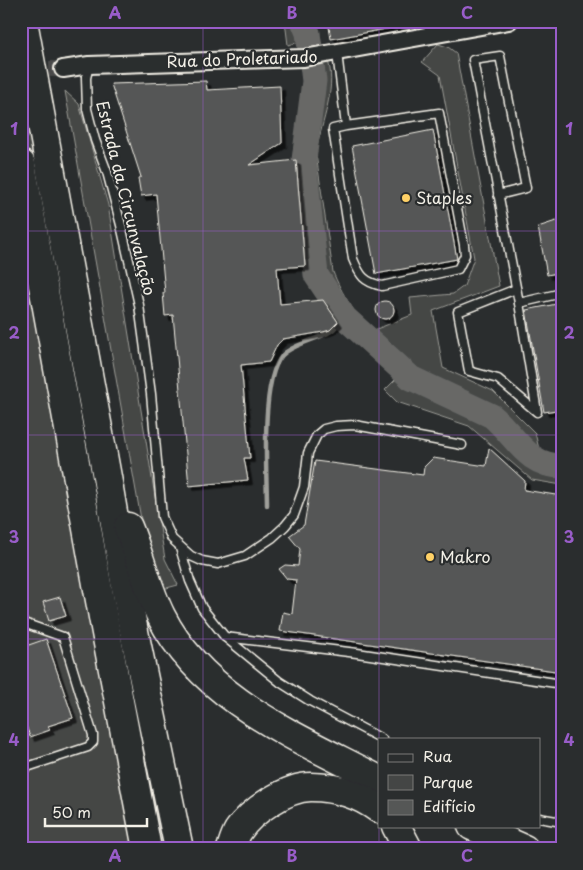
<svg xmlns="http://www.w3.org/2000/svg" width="583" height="870" font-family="'Playpen Sans',sans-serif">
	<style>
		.green { fill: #444645; stroke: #9c9c96 }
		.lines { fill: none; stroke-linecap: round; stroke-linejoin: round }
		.stream { stroke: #9f9f9a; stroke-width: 4.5 }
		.river { stroke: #676866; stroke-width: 25 }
		.building { fill: #555756; stroke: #f4f1e8; filter: url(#shadow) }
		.street-tunnel { stroke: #484a4a; stroke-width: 16; stroke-dasharray: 16 8; stroke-linecap: butt }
		.lane-casing { stroke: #f4f1e8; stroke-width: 11 }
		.street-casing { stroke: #f4f1e8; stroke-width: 20 }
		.highway-casing { stroke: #f4f1e8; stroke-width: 31 }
		.lane { stroke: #2a2d2e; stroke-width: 8 }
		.street { stroke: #2a2d2e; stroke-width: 16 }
		.highway { stroke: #2a2d2e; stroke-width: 28 }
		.grid { fill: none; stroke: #995dc9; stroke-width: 1; stroke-opacity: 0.55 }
		.poi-dot { fill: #ffd166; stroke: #2a2d2e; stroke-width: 2 }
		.labels { text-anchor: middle; stroke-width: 4.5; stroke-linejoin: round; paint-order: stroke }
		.street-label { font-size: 16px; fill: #f4f1e8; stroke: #2a2d2e }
		.poi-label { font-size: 16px; fill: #f4f1e8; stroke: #2a2d2e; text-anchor: start }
		.neatline { fill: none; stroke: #995dc9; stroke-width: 2 }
		.grid-label { font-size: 16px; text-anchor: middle; font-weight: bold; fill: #995dc9 }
	</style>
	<defs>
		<filter id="shadow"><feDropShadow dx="4.5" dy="4.5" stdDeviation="0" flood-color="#0009"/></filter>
	</defs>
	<rect width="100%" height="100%" fill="#2a2d2e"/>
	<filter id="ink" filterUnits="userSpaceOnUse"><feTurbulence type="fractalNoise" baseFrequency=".02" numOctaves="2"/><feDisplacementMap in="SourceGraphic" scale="10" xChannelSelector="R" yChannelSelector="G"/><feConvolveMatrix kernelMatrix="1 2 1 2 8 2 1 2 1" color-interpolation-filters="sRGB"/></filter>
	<g filter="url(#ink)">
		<g class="green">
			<path d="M285,21H311C318,36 327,53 330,69C334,97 320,126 316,154L333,272C340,290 357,320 374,330L412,315L410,298L453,294L464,286L474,258L440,75L422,62L438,44L448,47L456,53L499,286L433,311L443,368L493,391L535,433L541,457L562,452V485L532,480L469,426L397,402L385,390L396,379L348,328L345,330L306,276L295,151L310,67L305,41L288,45Z"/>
			<polygon points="21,75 167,849 21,849"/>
			<polygon points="65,91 79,104 108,205 165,559 178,585 159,590 144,536"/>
		</g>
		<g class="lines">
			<path class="stream" d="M267,505C267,473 259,370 286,352C299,343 314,340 328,333C335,330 339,323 344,317"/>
			<path class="river" d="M303,21L308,33L314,81L304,160L316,275L344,317L411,378L492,416C517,437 526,466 562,466"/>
		</g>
		<g class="building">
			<polygon points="328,21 397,21 397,27 331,39"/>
			<polygon points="206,81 207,90 280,86 282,143 249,165 296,160 305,266 277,268 280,304 323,300 338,322 330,330 323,332 283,339 277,345 269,362 241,365 250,458 244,458 248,480 189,486 173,315 165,316 163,293 165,293 156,194 141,196 138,178 141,177 111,84"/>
			<polygon points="433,130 457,259 376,274 352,146"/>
			<polygon points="562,219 562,272 547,275 538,227"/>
			<circle cx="385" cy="310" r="9"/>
			<polygon points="562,303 562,409 544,412 526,310"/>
			<polygon points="489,448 525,481 524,490 562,496 562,672 280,631 283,612 292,614 296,580 287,579 279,569 285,565 298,566 300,549 289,536 304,525 315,461 423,475 424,467 433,458 486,466"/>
			<polygon points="60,597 66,616 49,621 43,602"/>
			<polygon points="46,639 73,718 48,726 50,730 30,737 21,710 21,655 26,655 23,647"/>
		</g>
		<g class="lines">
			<polyline class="street-tunnel" points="25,69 63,69"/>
			<g class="lane-casing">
				<g id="lane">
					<path d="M337,53L346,126L439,113L464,245L465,255L458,269L382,286C364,282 360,276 353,259L333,129L346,126"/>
					<polyline points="89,65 86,78 87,109 95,140 107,172 121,225 139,305 151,394 162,517 172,539 191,556 202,561 218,564 245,556 272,538 285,526 294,515 304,487 308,453 317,435 324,429 336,426 355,425 462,445"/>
					<polyline points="498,195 526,188 500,56 473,60 519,303 562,293"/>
					<polyline points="516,289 458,312 469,371 498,379 537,412 519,303"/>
					<polyline points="180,548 190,581 202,608 225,637 280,682 310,701 382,739"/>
					<polyline points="21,622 63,637 93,735 93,742 88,747 21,769"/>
					<polyline points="225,637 357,653 562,684"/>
					<polyline points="539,818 562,822"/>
				</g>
			</g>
			<g class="street-casing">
				<polyline id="street" points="63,69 89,65 304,58 509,21"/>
			</g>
			<g class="highway-casing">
				<g id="highway">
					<polyline points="23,21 107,477 131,617 179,849"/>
					<polyline points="21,164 103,617 147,849"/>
					<path d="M128,527C140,556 147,588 161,616C204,701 300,738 379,780"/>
					<polyline points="396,826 408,849"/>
					<polyline points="472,826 524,849"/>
					<path d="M231,849C233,843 235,836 238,831C251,811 287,787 311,787C336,787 360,795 379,809"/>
				</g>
			</g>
			<use href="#lane" class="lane"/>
			<use href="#street" class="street"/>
			<use href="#highway" class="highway"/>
		</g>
	</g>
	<path class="grid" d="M203,21V849M379,21V739M21,231H562M21,435H562M21,639H562M379,826V849"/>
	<g class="poi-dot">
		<circle cx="406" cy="198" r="5"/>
		<circle cx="430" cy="557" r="5"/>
	</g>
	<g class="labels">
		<g class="street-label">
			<text transform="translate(242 59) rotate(-2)" y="6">Rua do Proletariado</text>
			<text transform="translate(126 198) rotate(76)" y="6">Estrada da Circunvalação</text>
		</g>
		<g class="poi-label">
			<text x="416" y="204">Staples</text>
			<text x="440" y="563">Makro</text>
		</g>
	</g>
	<rect width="583" height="870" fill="none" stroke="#2a2d2e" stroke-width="55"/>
	<rect x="378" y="738" width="162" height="90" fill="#2a2d2e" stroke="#7b7b78"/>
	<rect x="388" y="754" width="25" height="8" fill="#2a2d2e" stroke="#7b7b78"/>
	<text x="423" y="762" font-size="15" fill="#f4f1e8">Rua</text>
	<rect x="388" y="775" width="25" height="15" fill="#444645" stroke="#7b7b78"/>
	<text x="423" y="788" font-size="15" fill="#f4f1e8">Parque</text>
	<rect x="388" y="800" width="25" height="15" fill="#555756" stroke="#7b7b78"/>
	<text x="423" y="812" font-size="15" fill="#f4f1e8">Edifício</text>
	<path d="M45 818v8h102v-8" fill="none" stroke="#f4f1e8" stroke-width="2.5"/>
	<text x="52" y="818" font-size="15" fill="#f4f1e8" stroke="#2a2d2e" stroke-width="4" paint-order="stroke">50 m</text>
	<rect x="28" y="28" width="528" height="814" class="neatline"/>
	<g class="grid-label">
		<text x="115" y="19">A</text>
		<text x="292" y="19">B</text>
		<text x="467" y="19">C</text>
		<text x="14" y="135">1</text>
		<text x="569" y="135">1</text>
		<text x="14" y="339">2</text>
		<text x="569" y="339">2</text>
		<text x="14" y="543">3</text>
		<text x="569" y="543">3</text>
		<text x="14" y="746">4</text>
		<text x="569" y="746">4</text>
		<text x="115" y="862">A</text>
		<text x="292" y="862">B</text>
		<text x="467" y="862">C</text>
	</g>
</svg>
